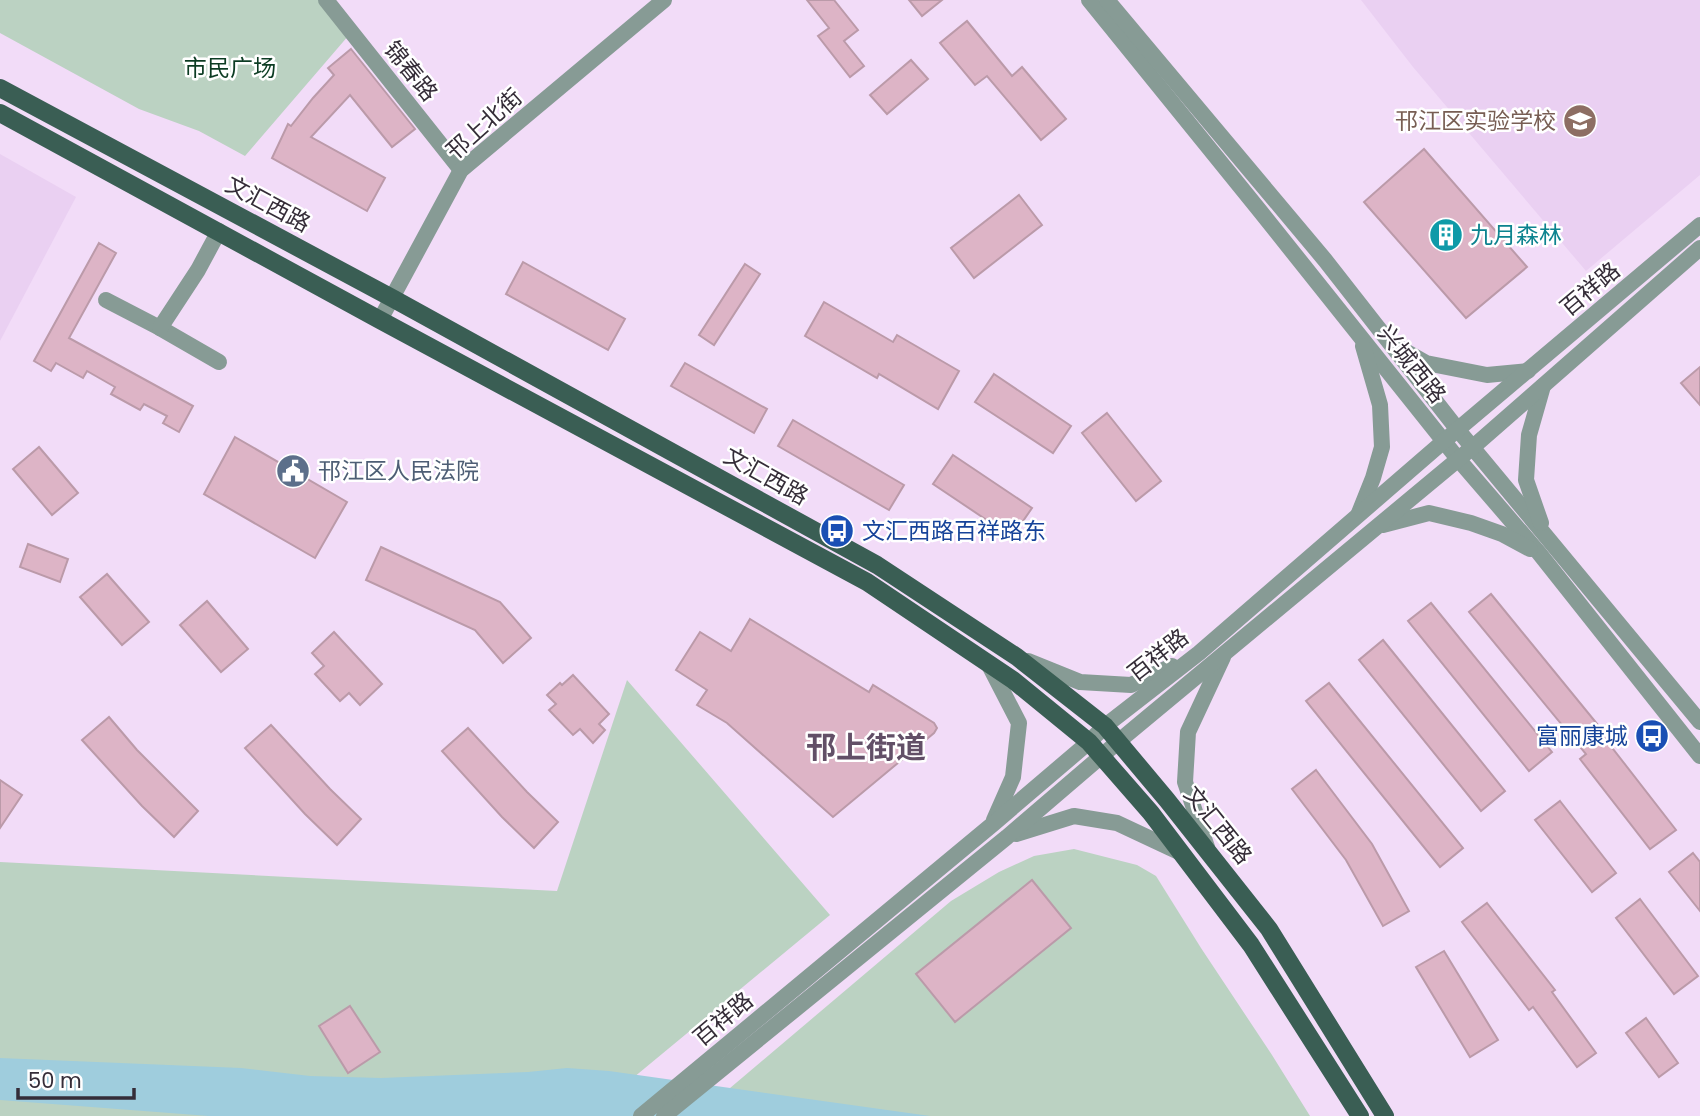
<svg xmlns="http://www.w3.org/2000/svg" width="1700" height="1116" font-family="Poppins,'Noto Sans SC',sans-serif">
	<style>
		.built { fill: #ead0f2 }
		.green { fill: #bbd2c2 }
		.water { fill: #9fcddd }
		.building { fill: #ddb4c6; stroke: #bb9aa9; stroke-width: 2 }
		.lines { fill: none; stroke-linecap: round; stroke-linejoin: round }
		.minor { stroke: #879b95; stroke-width: 16 }
		.major { stroke: #3a5e54; stroke-width: 18 }
		.labels { text-anchor: middle; stroke-width: 5; stroke-linejoin: round; paint-order: stroke }
		.park-label { font-size: 23px; fill: #0c3c23; stroke: #fff }
		.street-label { font-size: 23px; fill: #352d38; stroke: #fff }
		.education-label { font-size: 23px; fill: #785e54; stroke: #fff; text-anchor: end }
		.culture-label { font-size: 23px; fill: #0d838f; stroke: #fff; text-anchor: start }
		.service-label { font-size: 23px; fill: #4e5e75; stroke: #fff; text-anchor: start }
		.transit-label { font-size: 23px; fill: #164399; stroke: #fff; text-anchor: start }
		.district-label { font-size: 30px; font-weight: bold; fill: #624f67; stroke: #fff }
	</style>
	<rect width="100%" height="100%" fill="#f2dcf8"/>
	<g class="built">
		<polygon points="1361,0 1700,0 1700,175 1586,271 1413,67"/>
		<polygon points="0,154 76,197 0,341"/>
	</g>
	<g class="green">
		<polygon points="0,0 320,0 349,35 245,156 199,131 139,109 0,33"/>
		<polygon points="627,680 830,915 587,1116 0,1116 0,862 557,891"/>
		<polygon points="1074,849 1137,865 1156,876 1201,948 1272,1055 1310,1116 697,1116 951,901 999,872 1034,856"/>
	</g>
	<polygon class="water" points="0,1058 241,1068 310,1076 381,1078 528,1072 567,1068 609,1071 930,1116 209,1116 0,1100"/>
	<g class="building">
		<polygon points="807,0 834,0 858,30 844,41 864,66 850,77 818,36 829,28"/>
		<polygon points="909,0 942,0 922,16"/>
		<polygon points="967,21 1012,76 1022,67 1066,119 1041,140 987,76 975,85 940,43"/>
		<polygon points="351,49 415,129 392,147 350,95 311,137 385,178 367,211 272,158 288,124 291,126 313,98 334,75 328,68"/>
		<polygon points="911,60 928,79 887,114 870,95"/>
		<polygon points="1424,149 1527,267 1466,318 1364,202"/>
		<polygon points="1019,195 1042,225 974,278 951,248"/>
		<polygon points="99,243 116,253 69,338 193,406 179,432 163,423 167,416 144,404 140,410 111,394 115,387 87,371 83,378 56,363 51,371 34,361"/>
		<polygon points="523,262 625,319 608,350 506,294"/>
		<polygon points="745,264 760,274 714,345 699,335"/>
		<polygon points="824,302 893,342 897,335 959,371 938,409 879,374 877,378 805,336"/>
		<polygon points="685,363 767,409 754,433 671,386"/>
		<polygon points="1700,367 1700,405 1681,383"/>
		<polygon points="994,374 1071,426 1053,453 975,402"/>
		<polygon points="1107,413 1161,481 1136,501 1082,433"/>
		<polygon points="793,420 904,485 889,510 778,446"/>
		<polygon points="235,437 347,502 315,558 204,494"/>
		<polygon points="39,447 78,493 52,515 13,469"/>
		<polygon points="953,455 1032,508 1012,537 933,484"/>
		<polygon points="28,544 68,559 60,582 20,567"/>
		<polygon points="381,547 500,602 531,638 503,663 475,630 366,580"/>
		<polygon points="107,574 149,622 122,645 80,597"/>
		<polygon points="1491,594 1598,725 1596,727 1676,830 1650,849 1580,759 1586,754 1469,612"/>
		<polygon points="207,601 248,649 221,672 180,625"/>
		<polygon points="1431,603 1552,752 1529,771 1408,621"/>
		<polygon points="750,619 869,692 873,685 934,723 937,728 934,733 833,817 727,723 697,705 707,690 676,670 700,632 731,651"/>
		<polygon points="334,632 382,684 360,705 349,693 340,701 315,674 324,666 312,653"/>
		<polygon points="1383,640 1505,791 1481,811 1359,660"/>
		<polygon points="573,675 609,714 599,724 605,730 593,743 580,729 573,735 549,710 556,704 547,695 560,683 562,685"/>
		<polygon points="1329,683 1463,848 1440,867 1306,701"/>
		<polygon points="109,717 137,750 198,811 174,837 142,806 82,740"/>
		<polygon points="271,725 330,789 361,819 337,845 305,814 245,748"/>
		<polygon points="468,728 527,792 558,822 534,848 502,817 442,751"/>
		<polygon points="1316,770 1372,844 1409,911 1383,926 1346,860 1292,789"/>
		<polygon points="0,780 22,795 0,828"/>
		<polygon points="1560,801 1616,873 1592,892 1535,820"/>
		<polygon points="1693,853 1700,862 1700,911 1669,872"/>
		<polygon points="1032,880 1071,928 955,1022 916,974"/>
		<polygon points="1640,899 1698,976 1674,994 1616,918"/>
		<polygon points="1487,903 1555,990 1552,992 1596,1053 1577,1067 1533,1007 1529,1010 1462,922"/>
		<polygon points="1444,951 1498,1040 1470,1057 1416,967"/>
		<polygon points="350,1006 380,1052 348,1073 319,1026"/>
		<polygon points="1646,1018 1678,1063 1659,1077 1626,1033"/>
	</g>
	<g class="lines">
		<g class="minor">
			<polyline points="326,0 461,170"/>
			<polyline points="1089,0 1260,211 1458,459 1539,553 1700,756"/>
			<polyline points="1107,0 1325,260 1458,430 1700,722"/>
			<polyline points="106,300 160,328 219,362"/>
			<polyline points="380,320 461,170 664,0"/>
			<polyline points="160,328 198,270 219,231"/>
			<polyline points="1396,346 1426,363 1487,375 1528,371"/>
			<polyline points="1359,513 1373,478 1382,447 1380,405 1363,346"/>
			<polyline points="1541,523 1526,480 1529,435 1543,386"/>
			<polyline points="1383,525 1429,513 1471,523 1502,534 1530,549"/>
			<polyline points="1028,661 1080,682 1131,685 1172,666"/>
			<polyline points="988,663 1019,723 1013,777 994,820"/>
			<polyline points="1016,834 1074,816 1117,823 1181,853"/>
			<polyline points="1207,847 1185,782 1188,732 1223,657"/>
			<polyline points="641,1116 993,824 1089,742 1105,726 1199,653 1444,441 1700,225"/>
			<polyline points="664,1116 1007,837 1119,741 1473,447 1700,248"/>
		</g>
		<g class="major">
			<polyline points="0,88 392,298 877,565 1017,657 1105,726 1167,800 1269,929 1385,1116"/>
			<polyline points="0,113 380,320 867,582 1013,680 1089,742 1151,813 1251,945 1360,1116"/>
		</g>
	</g>
	<defs>
		<g id="school-disc" transform="scale(1.75)"><circle r="9.5" fill="#8d6e63" stroke="#fff"/><path d="M0-5L7-2L0 1L-7-2ZM-4 1L0 2.5L4 1V4Q0 6-4 4Z" fill="#fff"/></g>
		<g id="building-disc" transform="scale(1.75)"><circle r="9.5" fill="#0f9aa8" stroke="#fff"/><path d="M-4-6H4V6H1V3H-1V6H-4ZM-2.5-4.3h1.7v1.8h-1.7ZM.8-4.3h1.7v1.8H.8ZM-2.5-1h1.7V.8h-1.7ZM.8-1h1.7V.8H.8Z" fill="#fff"/></g>
		<g id="civic-disc" transform="scale(1.75)"><circle r="9.5" fill="#5c6f8a" stroke="#fff"/><path d="M-.6-6.5H3V-4.5H.6V-3L4-1V1h2V6H-6V1h2V-1L-.6-3ZM-1.2 2.5V6h2.4V2.5Z" fill="#fff"/></g>
		<g id="bus-disc" transform="scale(1.75)"><circle r="9.5" fill="#1a4fb4" stroke="#fff"/><path d="M-5-6H5V4H4V6H2V4H-2V6H-4V4H-5ZM-3.5-4V0h7V-4ZM-3.5 1.2v1.5H-2V1.2ZM2 1.2v1.5H3.5V1.2Z" fill="#fff"/></g>
	</defs>
	<g fill-rule="evenodd">
		<use href="#school-disc" x="1580" y="121"/>
		<use href="#building-disc" x="1446" y="235"/>
		<use href="#civic-disc" x="293" y="471"/>
		<use href="#bus-disc" x="837" y="531"/>
		<use href="#bus-disc" x="1652" y="736"/>
	</g>
	<g class="labels">
		<g class="park-label">
			<text x="230" y="76">市民广场</text>
		</g>
		<g class="street-label">
			<text transform="translate(411 71) rotate(51)" y="8">锦春路</text>
			<text transform="translate(484 124) rotate(-42)" y="8">邗上北街</text>
			<text transform="translate(268 204) rotate(28)" y="8">文汇西路</text>
			<text transform="translate(1590 289) rotate(-40)" y="8">百祥路</text>
			<text transform="translate(1412 364) rotate(51)" y="8">兴城西路</text>
			<text transform="translate(766 476) rotate(29)" y="8">文汇西路</text>
			<text transform="translate(1158 655) rotate(-38)" y="8">百祥路</text>
			<text transform="translate(1218 825) rotate(51)" y="8">文汇西路</text>
			<text transform="translate(723 1019) rotate(-40)" y="8">百祥路</text>
		</g>
		<g class="education-label">
			<text x="1556" y="129">邗江区实验学校</text>
		</g>
		<g class="culture-label">
			<text x="1470" y="243">九月森林</text>
		</g>
		<g class="service-label">
			<text x="318" y="479">邗江区人民法院</text>
		</g>
		<g class="transit-label">
			<text x="862" y="539">文汇西路百祥路东</text>
			<text x="1628" y="744" text-anchor="end">富丽康城</text>
		</g>
		<g class="district-label">
			<text x="866" y="758">邗上街道</text>
		</g>
	</g>
	<path d="M18 1088v10h116v-10" fill="none" stroke="#352d38" stroke-width="3.5"/>
	<text x="28" y="1088" font-size="21" fill="#352d38" stroke="#ffffff" stroke-width="5" paint-order="stroke">50 m</text>
</svg>
